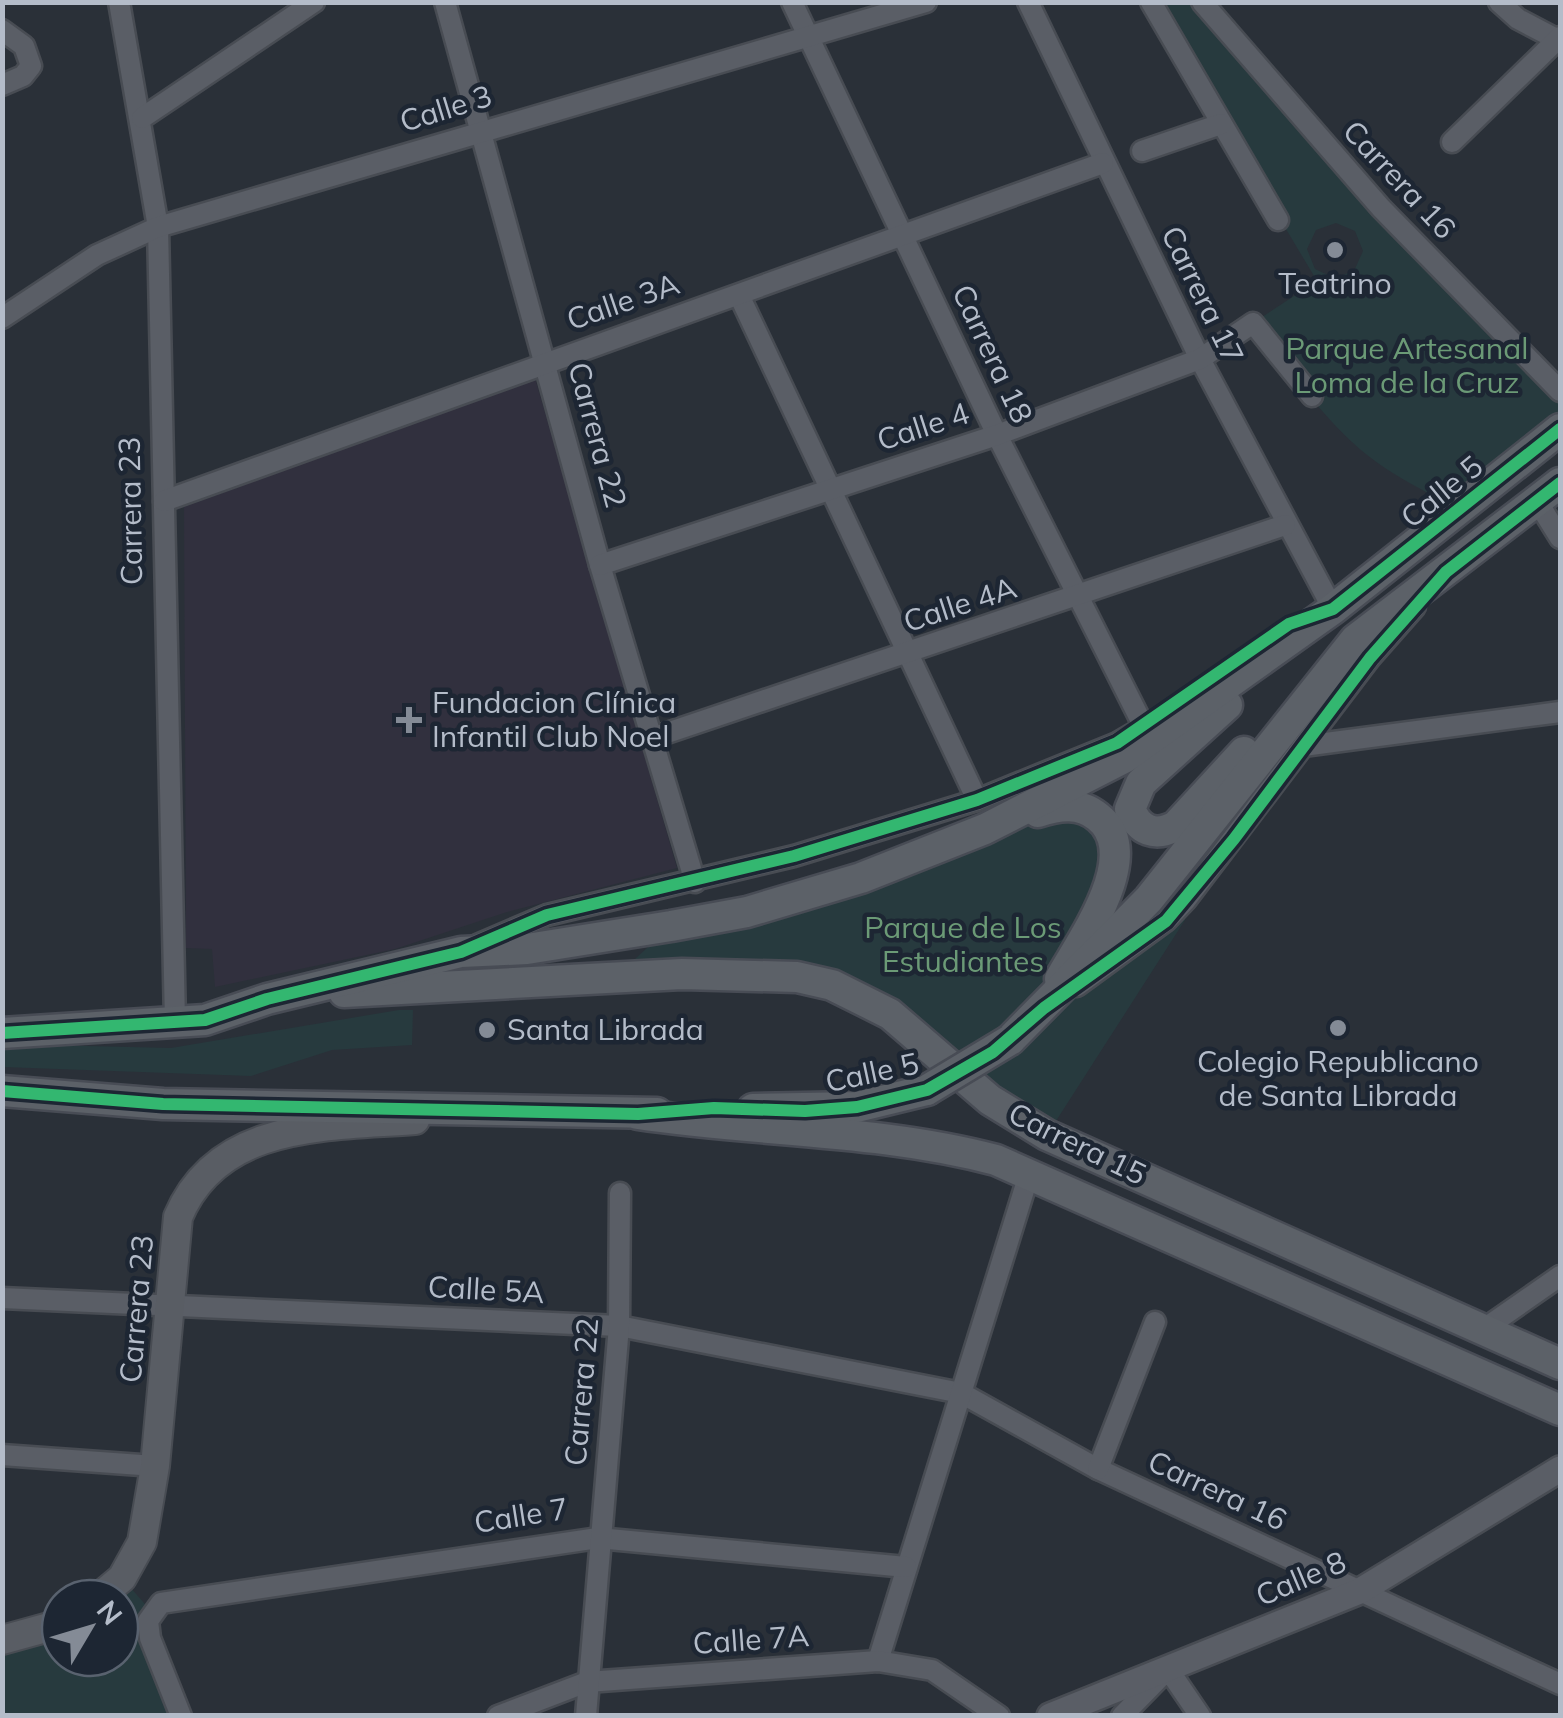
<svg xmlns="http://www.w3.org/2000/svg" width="1563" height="1718" font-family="Mulish,sans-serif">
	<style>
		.medical { fill: #31303e }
		.green { fill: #273a3e; fill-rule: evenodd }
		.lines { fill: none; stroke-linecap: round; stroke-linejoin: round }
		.minor-casing { stroke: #484c53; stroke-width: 25 }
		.tertiary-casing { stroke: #484c53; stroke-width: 30 }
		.secondary-casing { stroke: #484c53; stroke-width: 32 }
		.primary-casing { stroke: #484c55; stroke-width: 35 }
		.minor { stroke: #5a5e66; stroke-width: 20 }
		.tertiary { stroke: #5a5e66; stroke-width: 25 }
		.secondary { stroke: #595d64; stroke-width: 28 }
		.primary { stroke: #5c6168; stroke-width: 30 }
		.primary-bridge-casing { stroke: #484c55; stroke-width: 35; stroke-linecap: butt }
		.primary-bridge { stroke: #5c6168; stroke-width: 30 }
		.cycleway-casing { stroke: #1d2633; stroke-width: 19 }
		.cycleway { stroke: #33b770; stroke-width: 12 }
		.poi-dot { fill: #848b96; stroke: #1d2633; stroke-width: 4 }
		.labels { text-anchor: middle; stroke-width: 9; stroke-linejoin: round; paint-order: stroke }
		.street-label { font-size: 30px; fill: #b4bcc9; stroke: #1d2633 }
		.poi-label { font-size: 30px; fill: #b4bcc9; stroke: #1d2633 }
		.park-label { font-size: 30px; fill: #6b9a76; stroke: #1d2633 }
	</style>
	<rect width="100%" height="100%" fill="#2a3038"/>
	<polygon class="medical" points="535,378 677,868 507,912 395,949 215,987 212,949 186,948 184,507"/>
	<g class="green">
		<path d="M1151,3H1202L1560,391V429L1458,513C1435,495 1409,484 1385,468C1331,433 1293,373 1253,323L1317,281ZM1336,223L1355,231L1363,251L1354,271L1334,278L1315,269L1307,249L1316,230Z"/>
		<polygon points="1069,805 1114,846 1046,1006 1186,900 1185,920 1047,1135 862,998 682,974 635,959 671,926"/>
		<polygon points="399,1010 413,1010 412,1045 332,1050 251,1076 3,1067 2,1044 171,1048"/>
		<polygon points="122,1578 151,1611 181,1715 3,1715 2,1640 60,1624 60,1658 120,1658 120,1598 98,1598"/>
	</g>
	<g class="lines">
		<g class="minor-casing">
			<g id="minor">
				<polyline points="119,2 158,227 175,1022"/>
				<polyline points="445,2 600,565 695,882"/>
				<polyline points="792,2 997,435 1144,727"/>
				<polyline points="1028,2 1200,359 1333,609 1325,611"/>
				<polyline points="1151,2 1278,220"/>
				<polyline points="1202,2 1381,208 1560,391"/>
				<polyline points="1499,2 1518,19 1560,41"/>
				<polyline points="2,30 24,46 31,66 23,76 2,85"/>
				<polyline points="142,118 314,2"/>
				<polyline points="1452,142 1560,37"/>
				<polyline points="1142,151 1221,124"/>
				<polyline points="739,295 977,800"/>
				<polyline points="2,318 97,255 158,227 926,2"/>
				<polyline points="164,501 1103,163"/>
				<polyline points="1537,501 1560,538"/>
				<polyline points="600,565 997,435 1200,359 1253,323 1312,396"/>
				<polyline points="652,738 1285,525"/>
				<polyline points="1303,746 1560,712"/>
				<polyline points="477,945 547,915 794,856 977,800 1117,743 1146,726"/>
				<polyline points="1077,986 1166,921 1186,900 1370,658 1415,607"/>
				<polyline points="2,1298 619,1326 961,1393 1098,1469 1560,1684"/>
				<polyline points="1484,1329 1560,1276"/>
				<polyline points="2,1455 155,1466"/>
				<polyline points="1098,1469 1155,1322"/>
				<polyline points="878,1661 1030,1171"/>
				<polyline points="181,1716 150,1638 148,1621 161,1603 598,1538 906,1567"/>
				<polyline points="498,1716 587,1682 878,1661 932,1670 999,1716"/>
				<polyline points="586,1716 619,1326 620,1193"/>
				<polyline points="1122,1716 1168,1669 1200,1716"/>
			</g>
		</g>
		<g class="tertiary-casing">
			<polyline id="tertiary" points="1050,1716 1360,1591 1560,1469"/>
		</g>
		<g class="secondary-casing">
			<g id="secondary">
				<path d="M98,1598L122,1578L142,1542L155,1466L178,1217C218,1121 327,1127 415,1120"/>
				<polyline points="2,1640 60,1624"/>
			</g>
		</g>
		<g class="primary-casing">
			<g id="primary">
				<path d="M1227,705L1141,783L1130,809C1139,831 1155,837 1176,826L1244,752"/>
				<path d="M1038,812C1059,805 1080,802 1098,817C1145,854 1081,941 1060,979"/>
				<polyline points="344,992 682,974 797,977 832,985 890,1014 990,1100 1047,1135 1560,1364"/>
				<polyline points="2,1033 205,1020 267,999 461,952 527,949 671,926 747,912 861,878 985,829 1124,758 1333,609 1560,429"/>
				<polyline points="1010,1040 1149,899 1355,640 1560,483"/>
				<polyline points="2,1091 163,1104 657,1113"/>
				<polyline points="753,1109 857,1107 927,1090"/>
				<path d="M638,1114C757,1132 879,1129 996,1160L1560,1410"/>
			</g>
		</g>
		<use href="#minor" class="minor"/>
		<use href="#tertiary" class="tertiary"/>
		<use href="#secondary" class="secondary"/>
		<use href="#primary" class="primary"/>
		<g class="primary-bridge-casing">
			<polyline id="primary-bridge" points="927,1090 1010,1040"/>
		</g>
		<use href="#primary-bridge" class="primary-bridge"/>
		<g class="cycleway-casing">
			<g id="cycleway">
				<polyline points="2,1033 205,1020 267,999 461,952 547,915 794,856 977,800 1117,743 1289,624 1333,609 1560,429"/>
				<polyline points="2,1091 163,1104 638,1114 714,1108 805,1111 857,1107 927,1090 993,1052 1044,1008 1166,921 1234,839 1370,658 1446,572 1560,483"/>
			</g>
		</g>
		<use href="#cycleway" class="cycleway"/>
	</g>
	<g class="poi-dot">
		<circle cx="1335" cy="250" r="10"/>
		<path d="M404 705h10v10h10v10h-10v10h-10v-10h-10v-10h10z"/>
		<circle cx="1338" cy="1028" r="10"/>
		<circle cx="487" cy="1030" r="10"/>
	</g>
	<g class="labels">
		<g class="street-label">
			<text transform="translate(446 109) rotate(-17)" y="10">Calle 3</text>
			<text transform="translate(1399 180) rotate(47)" y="10">Carrera 16</text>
			<text transform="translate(1202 295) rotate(64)" y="10">Carrera 17</text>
			<text transform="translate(623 302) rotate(-19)" y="10">Calle 3A</text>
			<text transform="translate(992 354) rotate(65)" y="10">Carrera 18</text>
			<text transform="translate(923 427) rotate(-18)" y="10">Calle 4</text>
			<text transform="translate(597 435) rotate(75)" y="10">Carrera 22</text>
			<text transform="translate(1442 492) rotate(-39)" y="10">Calle 5</text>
			<text transform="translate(131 511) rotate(-91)" y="10">Carrera 23</text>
			<text transform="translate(960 605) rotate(-18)" y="10">Calle 4A</text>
			<text transform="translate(872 1073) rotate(-12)" y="10">Calle 5</text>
			<text transform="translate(1077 1144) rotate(26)" y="10">Carrera 15</text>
			<text transform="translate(486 1290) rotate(3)" y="10">Calle 5A</text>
			<text transform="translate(137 1309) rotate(-85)" y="10">Carrera 23</text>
			<text transform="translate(582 1392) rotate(-85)" y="10">Carrera 22</text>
			<text transform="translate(1217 1491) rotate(25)" y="10">Carrera 16</text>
			<text transform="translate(521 1516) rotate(-9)" y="10">Calle 7</text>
			<text transform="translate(1301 1579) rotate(-23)" y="10">Calle 8</text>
			<text transform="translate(751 1640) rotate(-4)" y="10">Calle 7A</text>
		</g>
		<g class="poi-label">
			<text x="1335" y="294">Teatrino</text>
			<text x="432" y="713" text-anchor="start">Fundacion Clínica<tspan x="432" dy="34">Infantil Club Noel</tspan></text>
			<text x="507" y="1040" text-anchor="start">Santa Librada</text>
			<text x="1338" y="1072">Colegio Republicano<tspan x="1338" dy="34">de Santa Librada</tspan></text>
		</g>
		<g class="park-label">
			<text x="1407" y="359">Parque Artesanal<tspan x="1407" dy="34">Loma de la Cruz</tspan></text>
			<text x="963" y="938">Parque de Los<tspan x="963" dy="34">Estudiantes</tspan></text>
		</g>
	</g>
	<rect width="1563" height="1718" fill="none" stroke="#b4bcc9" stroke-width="10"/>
	<g transform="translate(90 1628) rotate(52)"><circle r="48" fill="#1d2633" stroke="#59626f" stroke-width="2.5"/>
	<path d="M0-8L18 38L0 25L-18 38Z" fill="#848b96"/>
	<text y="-15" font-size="28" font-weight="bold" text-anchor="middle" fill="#b4bcc9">N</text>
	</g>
</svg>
